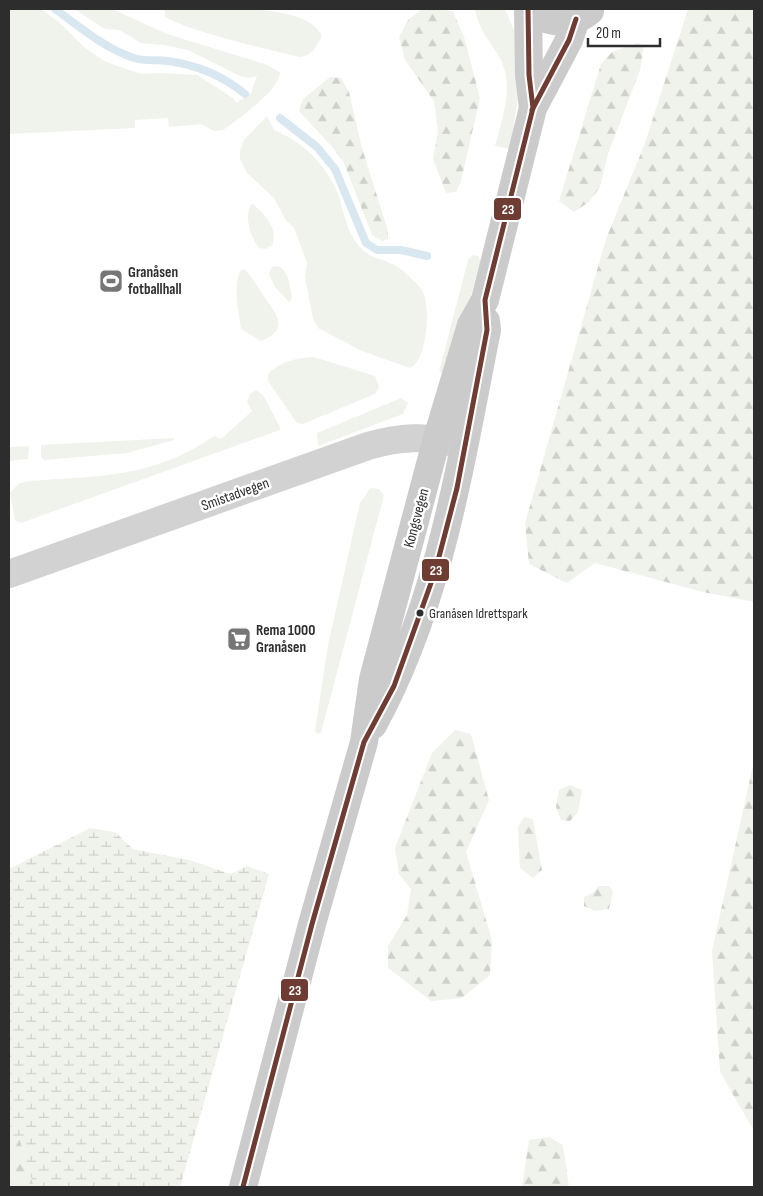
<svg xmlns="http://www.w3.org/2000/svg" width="763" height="1196" font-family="'Sofia Sans Condensed',sans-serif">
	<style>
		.grass { fill: #f0f3ec }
		.forest { fill: url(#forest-firs) }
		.wetland { fill: url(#wetland-marsh) }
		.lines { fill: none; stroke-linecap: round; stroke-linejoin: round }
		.stream { stroke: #d9e7f0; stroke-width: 8 }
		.tertiary { stroke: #d2d2d2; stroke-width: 28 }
		.secondary { stroke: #cbcbcb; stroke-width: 28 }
		.bus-1-casing { stroke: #fff; stroke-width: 9 }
		.bus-1 { stroke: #6e3c32; stroke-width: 5 }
		.bus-dot { fill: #2d2d2d; stroke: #fff; stroke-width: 2 }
		.labels { text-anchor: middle; stroke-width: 5; stroke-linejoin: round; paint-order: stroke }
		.bus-label { font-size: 14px; fill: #2d2d2d; stroke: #fff; text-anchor: start }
		.poi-label { font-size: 15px; font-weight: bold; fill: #2d2d2d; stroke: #fff; text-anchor: start }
		.street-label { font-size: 15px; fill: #2d2d2d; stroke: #fff }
		.line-badge { stroke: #fff; stroke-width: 2 }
		.badge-label { font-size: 14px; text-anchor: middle; font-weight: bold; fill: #fff }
	</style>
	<defs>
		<pattern id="forest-firs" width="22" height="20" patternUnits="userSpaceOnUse" patternTransform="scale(1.25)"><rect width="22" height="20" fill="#f0f3ec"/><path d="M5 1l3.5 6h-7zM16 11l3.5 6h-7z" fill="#ced1cb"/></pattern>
		<pattern id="wetland-marsh" width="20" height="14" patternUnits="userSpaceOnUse" patternTransform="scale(1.25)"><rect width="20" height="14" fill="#f0f3ec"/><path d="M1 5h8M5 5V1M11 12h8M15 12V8" fill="none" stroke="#ced1cb"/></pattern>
	</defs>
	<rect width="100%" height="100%" fill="#fff"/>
	<g class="grass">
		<path d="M9,9H41L59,22L84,47L104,61L126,69L142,74L160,73L197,75L233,98L236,103L251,93L257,76L249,78L240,76L188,50L164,45L141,43L119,30L105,29L74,9H112L167,34L265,64L280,72C280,90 237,120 223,130L214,131L201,124L169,127L168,118L135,120V128L9,134Z"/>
		<path d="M165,9C200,9 308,0 322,36C317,46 312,56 300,57C277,52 179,29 165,16Z"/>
		<path d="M475,9H505L518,39L519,91L510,149L495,146C503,116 516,82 497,53C487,38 478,27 475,9Z"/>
		<path d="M267,116L274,130C304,142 330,168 340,200C344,214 347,230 356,242C371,263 386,256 403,271C409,276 418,284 422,290C431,305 428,360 410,368L362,351L318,328L313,319L305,277L307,263L294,228L285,219L274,198L247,173L240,159V151L244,140Z"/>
		<path d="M253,204C264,214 279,228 272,245L266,249L259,248C250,235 245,220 250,205Z"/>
		<polygon points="473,255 479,256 480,263 449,375 439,372 468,260"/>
		<path d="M278,266C289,271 290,286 292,298L289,302L275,287L269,274L272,267Z"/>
		<path d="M244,269C252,276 257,286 263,295C276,314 291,329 261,341L241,329C239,311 232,286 241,270Z"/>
		<path d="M314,357L375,376L379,387L375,394L303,424L297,423L268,381V374C281,361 296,358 314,357Z"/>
		<path d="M256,390L263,395L280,427V430L21,523L15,520L10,493L18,484L28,481C97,476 155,478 214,436L221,439L252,411L247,402L250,394Z"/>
		<polygon points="401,398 408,403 403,414 318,446 317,433"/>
		<polygon points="174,438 174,440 127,453 44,460 41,457 41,445"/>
		<polygon points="29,446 28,459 9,461 9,447"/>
		<polygon points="371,488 379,489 384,495 321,733 317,734 315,731 328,645 360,503"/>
	</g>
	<g class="forest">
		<polygon points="422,9 442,9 453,12 464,37 480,98 461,181 456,192 446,193 433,159 438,131 434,101 405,60 399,37 408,20"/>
		<polygon points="688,9 754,9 754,602 703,592 595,563 567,583 529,564 525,523 606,239 645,143"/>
		<polygon points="638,43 644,46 640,70 608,154 600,187 589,202 574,212 559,201 601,64 612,52"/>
		<polygon points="330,77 341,78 349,92 362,148 388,231 388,239 382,241 372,235 344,163 334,149 299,111 303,99"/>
		<polygon points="455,730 471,734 489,800 466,852 492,940 490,975 462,998 431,1001 388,968 388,946 407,915 411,889 399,874 395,848 432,753"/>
		<polygon points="754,761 754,1131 720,1072 712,951"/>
		<polygon points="570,785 582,790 578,812 570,821 561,820 556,807 559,790"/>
		<polygon points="524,817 533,819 542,870 533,878 520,868 518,827"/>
		<polygon points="599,886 609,886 613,892 609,909 595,911 584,906 584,897 594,892"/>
		<polygon points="9,1137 20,1140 34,1187 9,1187"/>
		<polygon points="549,1137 563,1145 569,1187 522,1187 529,1140"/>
	</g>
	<polygon class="wetland" points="90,828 115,832 133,849 189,860 231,874 247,866 269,874 180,1187 34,1187 20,1140 9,1137 9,869"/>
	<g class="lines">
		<g class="stream">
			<path d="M55,9C79,26 105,49 134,58C146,62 156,59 168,61C197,65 222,75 245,94"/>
			<polyline points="280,118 317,147 335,169 366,243 377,250 401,250 427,256"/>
		</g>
		<path class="tertiary" d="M9,574L368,446C399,437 427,435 458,444"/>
		<g class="secondary">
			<polyline points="528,9 529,75 533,108"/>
			<path d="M530,9C548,25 572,26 590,11"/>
			<path d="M373,725C440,603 460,465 487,330L486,321"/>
			<polyline points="243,1187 312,924 364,742 373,679 437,438 471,325 485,300 533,108 569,40 576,19"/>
		</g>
		<g class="bus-1-casing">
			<g id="bus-1">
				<polyline points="532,110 569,40 576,19"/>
				<polyline points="243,1187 312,924 364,742 394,686 435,572 457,488 487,330 485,300 533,108 529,75 528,9"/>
			</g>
		</g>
		<use href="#bus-1" class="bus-1"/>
	</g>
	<defs>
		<g id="stadium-square" transform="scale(1.25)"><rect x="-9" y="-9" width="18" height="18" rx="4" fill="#767676" stroke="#fff"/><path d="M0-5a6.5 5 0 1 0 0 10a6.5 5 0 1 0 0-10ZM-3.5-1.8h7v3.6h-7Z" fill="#fff"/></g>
		<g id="supermarket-square" transform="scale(1.25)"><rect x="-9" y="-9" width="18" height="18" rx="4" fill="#767676" stroke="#fff"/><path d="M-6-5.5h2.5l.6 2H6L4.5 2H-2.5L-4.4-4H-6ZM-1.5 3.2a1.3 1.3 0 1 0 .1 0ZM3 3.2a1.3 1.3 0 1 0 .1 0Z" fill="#fff"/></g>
	</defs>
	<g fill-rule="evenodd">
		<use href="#stadium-square" x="111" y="281"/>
		<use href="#supermarket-square" x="239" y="639"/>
	</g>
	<circle class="bus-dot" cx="420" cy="613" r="4.5"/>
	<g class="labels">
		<g class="bus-label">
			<text x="429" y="618">Granåsen Idrettspark</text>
		</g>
		<g class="poi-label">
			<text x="128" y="277">Granåsen<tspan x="128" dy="17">fotballhall</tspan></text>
			<text x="256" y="635">Rema 1000<tspan x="256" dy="17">Granåsen</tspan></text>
		</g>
		<g class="street-label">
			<text transform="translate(235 494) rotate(-20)" y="5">Smistadvegen</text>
			<text transform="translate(416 518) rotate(-75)" y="5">Kongsvegen</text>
		</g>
	</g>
	<g class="line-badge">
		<rect x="493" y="197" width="29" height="24" rx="5" fill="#6e3c32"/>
		<rect x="421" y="558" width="29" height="24" rx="5" fill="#6e3c32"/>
		<rect x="280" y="978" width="29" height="24" rx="5" fill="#6e3c32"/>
	</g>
	<g class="badge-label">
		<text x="508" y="214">23</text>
		<text x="436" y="575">23</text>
		<text x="295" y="995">23</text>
	</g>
	<rect width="763" height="1196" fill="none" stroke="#2d2d2d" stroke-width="20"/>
	<path d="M588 38v8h72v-8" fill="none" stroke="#2d2d2d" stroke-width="2.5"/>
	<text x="596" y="38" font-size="15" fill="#2d2d2d" stroke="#ffffff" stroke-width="4" paint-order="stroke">20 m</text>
</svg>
